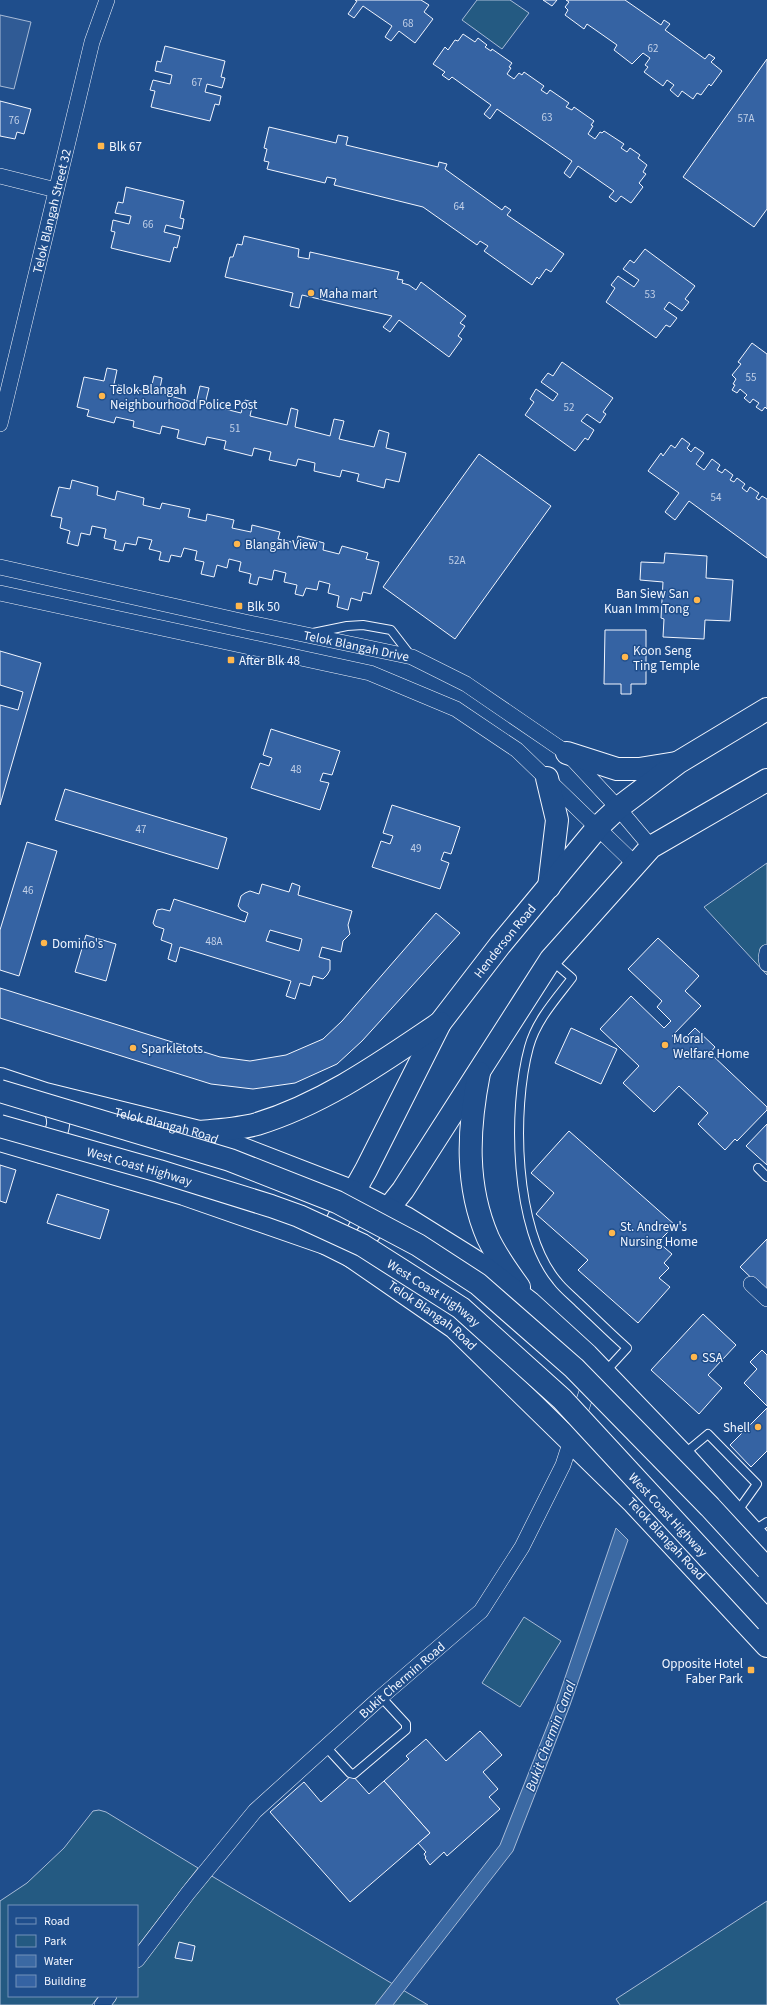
<svg xmlns="http://www.w3.org/2000/svg" width="767" height="2005" font-family="'Source Sans 3',sans-serif">
	<style>
		.green { fill: #245a82; stroke: #a8bbd7 }
		.parking { fill: #305b95; stroke: #a8bbd7 }
		.water { fill: #3b69a3; stroke: #a8bbd7 }
		.building { fill: #3563a3; stroke: #f2f6ff; fill-rule: evenodd }
		.lines { fill: none; stroke-linecap: round; stroke-linejoin: round }
		.service-casing { stroke: #f2f6ff; stroke-width: 10 }
		.minor-casing { stroke: #f2f6ff; stroke-width: 16 }
		.secondary-casing { stroke: #f2f6ff; stroke-width: 24 }
		.primary-casing { stroke: #f2f6ff; stroke-width: 24 }
		.service { stroke: #1f4e8c; stroke-width: 8 }
		.minor { stroke: #1f4e8c; stroke-width: 15 }
		.secondary { stroke: #1f4e8c; stroke-width: 22 }
		.primary { stroke: #1f4e8c; stroke-width: 22 }
		.trunk-bridge-casing { stroke: #f2f6ff; stroke-width: 24; stroke-linecap: butt }
		.trunk-bridge { stroke: #1f4e8c; stroke-width: 22 }
		.poi-dot { fill: #ffb74d; stroke: #1f4e8c; stroke-width: 1.5 }
		.labels { text-anchor: middle; stroke-width: 3; stroke-linejoin: round; paint-order: stroke }
		.number-label { font-size: 11px; fill: #c3d1e8 }
		.poi-label { font-size: 13px; fill: #f2f6ff; stroke: #1f4e8c; text-anchor: start }
		.street-label { font-size: 13px; fill: #f2f6ff; stroke: #1f4e8c }
		.water-label { font-size: 14px; font-style: italic; fill: #f2f6ff; stroke: #1f4e8c }
	</style>
	<rect width="100%" height="100%" fill="#1f4e8c"/>
	<g class="green">
		<polygon points="477,0 510,0 529,13 502,49 462,20"/>
		<polygon points="767,863 767,975 704,907"/>
		<polygon points="524,1617 561,1641 520,1707 482,1683"/>
		<polygon points="99,1810 106,1812 198,1868 137,1947 137,1906 9,1906 9,1996 99,1996 92,2005 0,2005 0,1901 27,1883 64,1848 93,1811"/>
		<polygon points="210,1875 428,2005 107,2005 114,1996 137,1996 137,1967"/>
		<polygon points="767,1901 767,2005 620,2005 616,1999"/>
	</g>
	<polygon class="parking" points="0,15 31,22 14,89 0,86"/>
	<polygon class="water" points="616,1528 628,1540 570,1705 513,1851 393,2005 375,2005 500,1845 556,1704"/>
	<g class="building">
		<polygon points="355,0 421,0 429,5 424,12 433,19 415,43 399,31 391,41 385,37 392,26 363,6 354,18 348,14 357,1"/>
		<polygon points="543,0 557,0 552,6"/>
		<polygon points="566,0 625,0 661,25 664,20 670,24 665,30 705,59 709,54 715,58 711,62 722,71 711,86 709,84 701,95 697,93 693,99 682,91 678,97 670,90 674,85 667,80 663,86 644,72 648,67 645,65 650,58 643,53 632,64 614,50 617,45 587,24 584,29 565,15 568,10 565,7 569,2"/>
		<polygon points="463,34 475,42 478,38 487,45 485,47 491,51 492,49 512,63 509,67 511,68 507,74 514,79 519,73 522,75 524,72 544,86 541,90 547,94 550,90 569,103 566,107 572,110 574,107 594,121 591,125 593,126 588,134 595,139 600,132 602,133 604,131 624,144 621,148 627,152 630,148 640,155 638,158 647,165 643,172 646,174 639,183 643,187 631,203 621,196 616,202 609,197 614,191 578,166 570,178 564,173 572,161 497,109 490,119 484,114 491,105 452,77 449,80 442,75 445,72 433,64 445,47 448,50 455,40 458,41"/>
		<polygon points="165,46 225,61 221,77 225,78 222,88 207,84 205,92 221,96 219,105 215,104 210,121 151,107 155,91 150,90 153,80 170,84 172,75 155,71 157,61 161,62"/>
		<polygon points="767,59 767,209 754,227 683,177"/>
		<polygon points="0,101 31,109 24,134 17,132 15,139 0,136"/>
		<polygon points="269,127 336,143 338,135 348,137 346,145 438,167 439,162 447,164 445,169 502,210 505,206 511,210 507,215 564,254 551,272 546,269 539,279 537,277 532,285 484,251 488,246 480,241 477,245 423,207 334,185 336,179 327,177 325,183 267,169 269,162 264,161 267,149 264,148"/>
		<polygon points="126,187 184,201 180,218 184,219 182,229 166,225 164,232 180,236 177,248 174,247 170,262 111,248 115,232 111,231 113,220 129,224 131,216 115,213 118,202 123,203"/>
		<polygon points="244,236 299,249 298,257 309,259 310,252 399,272 397,279 403,280 402,283 409,285 416,290 421,282 466,316 460,323 465,326 458,336 462,339 449,357 399,320 390,332 383,327 392,316 302,295 299,308 290,306 293,293 225,277 230,257 233,257 237,244 242,245"/>
		<polygon points="645,249 695,286 685,299 689,302 682,311 669,302 664,309 677,318 670,327 666,325 656,338 606,302 615,288 611,285 618,276 634,287 639,280 623,269 630,260 634,263"/>
		<polygon points="752,343 767,354 767,409 765,407 762,411 756,407 759,403 753,399 750,403 744,398 747,395 740,389 737,393 732,390 735,385 733,384 736,379 732,375 741,364 738,362"/>
		<polygon points="562,362 613,398 603,412 606,414 600,423 587,414 581,421 594,430 588,440 585,438 575,451 525,415 534,402 530,399 536,389 553,401 558,394 541,382 548,373 553,376"/>
		<polygon points="107,368 117,370 114,384 150,393 154,376 162,378 159,393 196,403 200,386 209,388 205,404 241,413 245,400 253,402 250,416 287,425 291,408 298,410 295,427 330,436 334,419 344,421 339,439 374,447 379,430 389,433 386,448 406,453 399,482 386,479 384,488 357,481 359,474 342,470 340,477 314,471 315,463 298,459 296,466 269,460 271,452 254,448 252,456 224,449 226,441 207,437 205,445 177,438 179,430 162,426 160,434 133,427 134,421 116,417 114,423 87,416 89,410 77,407 84,377 104,381"/>
		<polygon points="682,438 690,444 687,448 691,452 695,447 704,453 696,464 704,470 712,459 720,465 717,470 722,473 725,469 733,475 730,480 734,482 737,478 745,484 742,488 747,492 750,487 759,493 756,498 759,500 762,496 767,499 767,558 689,501 675,520 665,512 679,493 648,471 661,453 663,456 671,445 675,448"/>
		<polygon points="479,454 551,506 455,639 383,587"/>
		<polygon points="72,480 98,487 97,495 115,500 117,491 144,498 143,505 160,509 162,503 190,509 188,517 206,521 207,514 234,520 232,528 251,532 252,525 280,532 278,539 296,543 298,536 324,543 323,550 339,554 342,546 368,553 366,559 379,562 371,594 363,592 361,601 351,598 348,610 337,607 339,596 328,593 330,584 319,581 317,590 306,588 303,596 295,594 297,585 284,582 286,573 274,570 272,580 259,577 257,585 249,583 251,574 239,571 241,562 229,559 227,568 217,565 214,577 201,574 204,562 195,560 197,551 184,548 181,557 171,555 169,562 159,560 161,552 149,549 152,540 138,537 136,545 125,543 123,551 114,549 116,541 104,538 106,529 92,526 90,535 81,533 78,546 67,543 70,531 60,528 62,518 51,516 59,487 70,489"/>
		<polygon points="665,553 707,556 706,578 733,580 730,621 705,620 704,639 663,637 664,619 661,618 663,582 640,580 641,562 664,563"/>
		<polygon points="605,630 646,630 646,684 631,684 631,694 621,694 621,684 604,684"/>
		<polygon points="0,651 41,663 0,805 0,705 18,710 23,692 0,685"/>
		<polygon points="271,729 340,751 332,775 323,773 320,781 329,783 320,810 251,788 260,763 269,766 272,758 263,755"/>
		<polygon points="65,789 227,838 218,869 55,820"/>
		<polygon points="392,805 460,827 451,854 444,852 441,860 449,863 440,889 372,867 381,841 390,844 393,836 383,833"/>
		<polygon points="27,842 57,851 19,976 0,970 0,930"/>
		<path d="M292,883L300,886L298,895L352,911L348,925L350,934L343,941L341,952L322,947L319,957L330,960V970L327,975L323,979L313,976L310,986L300,983L295,999L286,996L291,981L180,947L176,962L168,959L172,944L161,940L164,929L155,926L153,923L157,910L162,909L170,911L174,899L245,922L248,913L241,910L238,906L241,896L245,893L250,891L259,894L262,884L289,892ZM270,930L302,939L299,951L266,941Z"/>
		<polygon points="436,913 460,933 362,1041 337,1064 295,1083 253,1089 211,1084 0,1018 0,988 220,1057 250,1061 286,1055 323,1039 342,1021"/>
		<polygon points="86,935 116,944 106,981 75,972"/>
		<polygon points="658,938 699,976 685,991 701,1006 672,1036 680,1043 695,1028 715,1047 710,1053 767,1107 767,1110 737,1141 735,1139 725,1150 698,1124 708,1113 679,1086 654,1112 623,1083 639,1066 600,1029 631,996 664,1028 671,1021 657,1007 662,1001 628,969"/>
		<polygon points="571,1028 617,1049 601,1084 555,1063"/>
		<polygon points="767,1124 767,1165 746,1146"/>
		<polygon points="569,1131 675,1225 658,1242 672,1254 664,1263 669,1268 659,1278 670,1287 638,1323 578,1270 588,1260 536,1214 554,1193 531,1173"/>
		<polygon points="0,1165 16,1170 6,1203 0,1201"/>
		<polygon points="57,1194 109,1210 100,1239 47,1223"/>
		<polygon points="767,1239 767,1293 740,1267"/>
		<polygon points="703,1314 736,1345 708,1375 722,1388 699,1414 651,1370"/>
		<polygon points="762,1350 767,1355 767,1406 744,1383 757,1369 750,1362"/>
		<polygon points="767,1408 767,1451 751,1467 730,1445"/>
		<polygon points="480,1731 502,1755 483,1772 498,1789 489,1797 500,1809 447,1856 444,1852 430,1865 425,1858 426,1857 424,1854 426,1852 418,1843 430,1833 384,1781 409,1759 406,1756 426,1739 446,1761"/>
		<polygon points="352,1775 369,1794 384,1781 430,1833 350,1902 270,1812 304,1782 321,1802"/>
		<polygon points="179,1942 195,1946 192,1961 175,1958"/>
	</g>
	<g class="lines">
		<g class="service-casing">
			<g id="service">
				<polyline points="313,633 347,626 363,625 391,630 411,656"/>
				<path d="M551,960L572,978C555,1000 536,1021 529,1047C512,1109 514,1230 557,1281C563,1289 571,1295 578,1302C594,1317 610,1333 627,1348L605,1372"/>
				<polyline points="758,1168 767,1177"/>
				<polyline points="684,1454 708,1434 757,1484 737,1512"/>
				<polyline points="753,1531 767,1522"/>
				<polyline points="327,1748 350,1773 354,1774 406,1730 406,1724 381,1697"/>
			</g>
		</g>
		<g class="minor-casing">
			<g id="minor">
				<polyline points="0,176 56,190"/>
				<path id="s1" d="M0,424L92,42L107,0"/>
				<path id="s2" d="M0,567L245,622L412,657L466,684L567,753L618,808L651,847"/>
				<polyline points="0,593 370,673 456,709 517,750 635,864"/>
				<polyline points="767,952 766,958 767,964"/>
				<polyline points="751,1284 767,1299"/>
				<path id="s3" d="M137,1960L188,1893L255,1811L381,1697L481,1611L522,1547L563,1465L588,1388L590,1375"/>
				<polyline points="102,2005 109,1996"/>
			</g>
		</g>
		<g class="secondary-casing">
			<g id="secondary">
				<polyline points="567,753 617,769 639,769 676,763"/>
				<polyline points="547,778 557,820 549,887"/>
				<path id="s4" d="M325,1243L366,1170L440,1023L500,945L598,827L618,808L679,762L767,709"/>
				<polyline points="351,1256 403,1190 551,959 651,847 767,780"/>
			</g>
		</g>
		<g class="primary-casing">
			<g id="primary">
				<path d="M479,1073C468,1129 465,1185 488,1238C496,1255 508,1272 519,1287"/>
				<path id="s5" d="M0,1079L45,1094L199,1132L354,1192L406,1218L478,1263L530,1303L587,1355L683,1455L767,1548"/>
				<path d="M200,1132C218,1130 239,1129 257,1124C325,1103 382,1062 440,1023"/>
				<path id="s6" d="M0,1140L184,1194L325,1243L351,1256L454,1327L634,1503L767,1646"/>
				<path d="M42,1152C62,1131 64,1117 45,1095"/>
			</g>
		</g>
		<use href="#service" class="service"/>
		<use href="#minor" class="minor"/>
		<use href="#secondary" class="secondary"/>
		<use href="#primary" class="primary"/>
		<g class="trunk-bridge-casing">
			<g id="trunk-bridge">
				<polyline points="0,1091 230,1160 337,1202 418,1245 478,1284 574,1368 710,1507 767,1569"/>
				<path id="s7" d="M0,1126L159,1171L271,1206L299,1216L362,1245L461,1308L562,1399L767,1621"/>
			</g>
		</g>
		<use href="#trunk-bridge" class="trunk-bridge"/>
	</g>
	<g class="poi-dot">
		<rect x="97" y="142" width="8" height="8" rx="2"/>
		<circle cx="311" cy="293" r="4"/>
		<circle cx="102" cy="396" r="4"/>
		<circle cx="237" cy="544" r="4"/>
		<circle cx="697" cy="600" r="4"/>
		<rect x="235" y="602" width="8" height="8" rx="2"/>
		<circle cx="625" cy="657" r="4"/>
		<rect x="227" y="656" width="8" height="8" rx="2"/>
		<circle cx="44" cy="943" r="4"/>
		<circle cx="665" cy="1045" r="4"/>
		<circle cx="133" cy="1048" r="4"/>
		<circle cx="612" cy="1233" r="4"/>
		<circle cx="694" cy="1357" r="4"/>
		<circle cx="758" cy="1427" r="4"/>
		<rect x="747" y="1666" width="8" height="8" rx="2"/>
	</g>
	<g class="labels">
		<g class="number-label">
			<text x="408" y="27">68</text>
			<text x="653" y="52">62</text>
			<text x="197" y="86">67</text>
			<text x="547" y="121">63</text>
			<text x="746" y="122">57A</text>
			<text x="14" y="124">76</text>
			<text x="459" y="210">64</text>
			<text x="148" y="228">66</text>
			<text x="650" y="298">53</text>
			<text x="751" y="381">55</text>
			<text x="569" y="411">52</text>
			<text x="235" y="432">51</text>
			<text x="716" y="501">54</text>
			<text x="457" y="564">52A</text>
			<text x="296" y="773">48</text>
			<text x="141" y="833">47</text>
			<text x="416" y="852">49</text>
			<text x="28" y="894">46</text>
			<text x="214" y="945">48A</text>
		</g>
		<g class="poi-label">
			<text x="109" y="151">Blk 67</text>
			<text x="319" y="298">Maha mart</text>
			<text x="110" y="394">Telok Blangah<tspan x="110" dy="15">Neighbourhood Police Post</tspan></text>
			<text x="245" y="549">Blangah View</text>
			<text x="689" y="598" text-anchor="end">Ban Siew San<tspan x="689" dy="15">Kuan Imm Tong</tspan></text>
			<text x="247" y="611">Blk 50</text>
			<text x="633" y="655">Koon Seng<tspan x="633" dy="15">Ting Temple</tspan></text>
			<text x="239" y="665">After Blk 48</text>
			<text x="52" y="948">Domino's</text>
			<text x="673" y="1043">Moral<tspan x="673" dy="15">Welfare Home</tspan></text>
			<text x="141" y="1053">Sparkletots</text>
			<text x="620" y="1231">St. Andrew's<tspan x="620" dy="15">Nursing Home</tspan></text>
			<text x="702" y="1362">SSA</text>
			<text x="750" y="1432" text-anchor="end">Shell</text>
			<text x="743" y="1668" text-anchor="end">Opposite Hotel<tspan x="743" dy="15">Faber Park</tspan></text>
		</g>
		<g class="street-label">
			<text dy="5" stroke="none"><textPath href="#s1" startOffset="219">Telok Blangah Street 32</textPath></text>
			<text dy="5" stroke="none"><textPath href="#s2" startOffset="365">Telok Blangah Drive</textPath></text>
			<text dy="5" stroke="none"><textPath href="#s4" startOffset="353">Henderson Road</textPath></text>
			<text dy="5" stroke="none"><textPath href="#s5" startOffset="173">Telok Blangah Road</textPath></text>
			<text dy="5" stroke="none"><textPath href="#s7" startOffset="145">West Coast Highway</textPath></text>
			<text dy="5" stroke="none"><textPath href="#s7" startOffset="468">West Coast Highway</textPath></text>
			<text dy="5" stroke="none"><textPath href="#s6" startOffset="471">Telok Blangah Road</textPath></text>
			<text dy="5" stroke="none"><textPath href="#s7" startOffset="792">West Coast Highway</textPath></text>
			<text dy="5" stroke="none"><textPath href="#s6" startOffset="795">Telok Blangah Road</textPath></text>
			<text dy="5" stroke="none"><textPath href="#s3" startOffset="387">Bukit Chermin Road</textPath></text>
		</g>
		<g class="water-label">
			<text transform="translate(550 1736) rotate(-69)" y="5">Bukit Chermin Canal</text>
		</g>
	</g>
	<rect x="8" y="1905" width="130" height="92" fill="#1f4e8c" stroke="#7391ba"/>
	<rect x="16" y="1918" width="20" height="6" fill="#1f4e8c" stroke="#7391ba"/>
	<text x="44" y="1925" font-size="12" fill="#f2f6ff">Road</text>
	<rect x="16" y="1935" width="20" height="12" fill="#245a82" stroke="#7391ba"/>
	<text x="44" y="1945" font-size="12" fill="#f2f6ff">Park</text>
	<rect x="16" y="1955" width="20" height="12" fill="#3b69a3" stroke="#7391ba"/>
	<text x="44" y="1965" font-size="12" fill="#f2f6ff">Water</text>
	<rect x="16" y="1975" width="20" height="12" fill="#3563a3" stroke="#7391ba"/>
	<text x="44" y="1985" font-size="12" fill="#f2f6ff">Building</text>
</svg>
